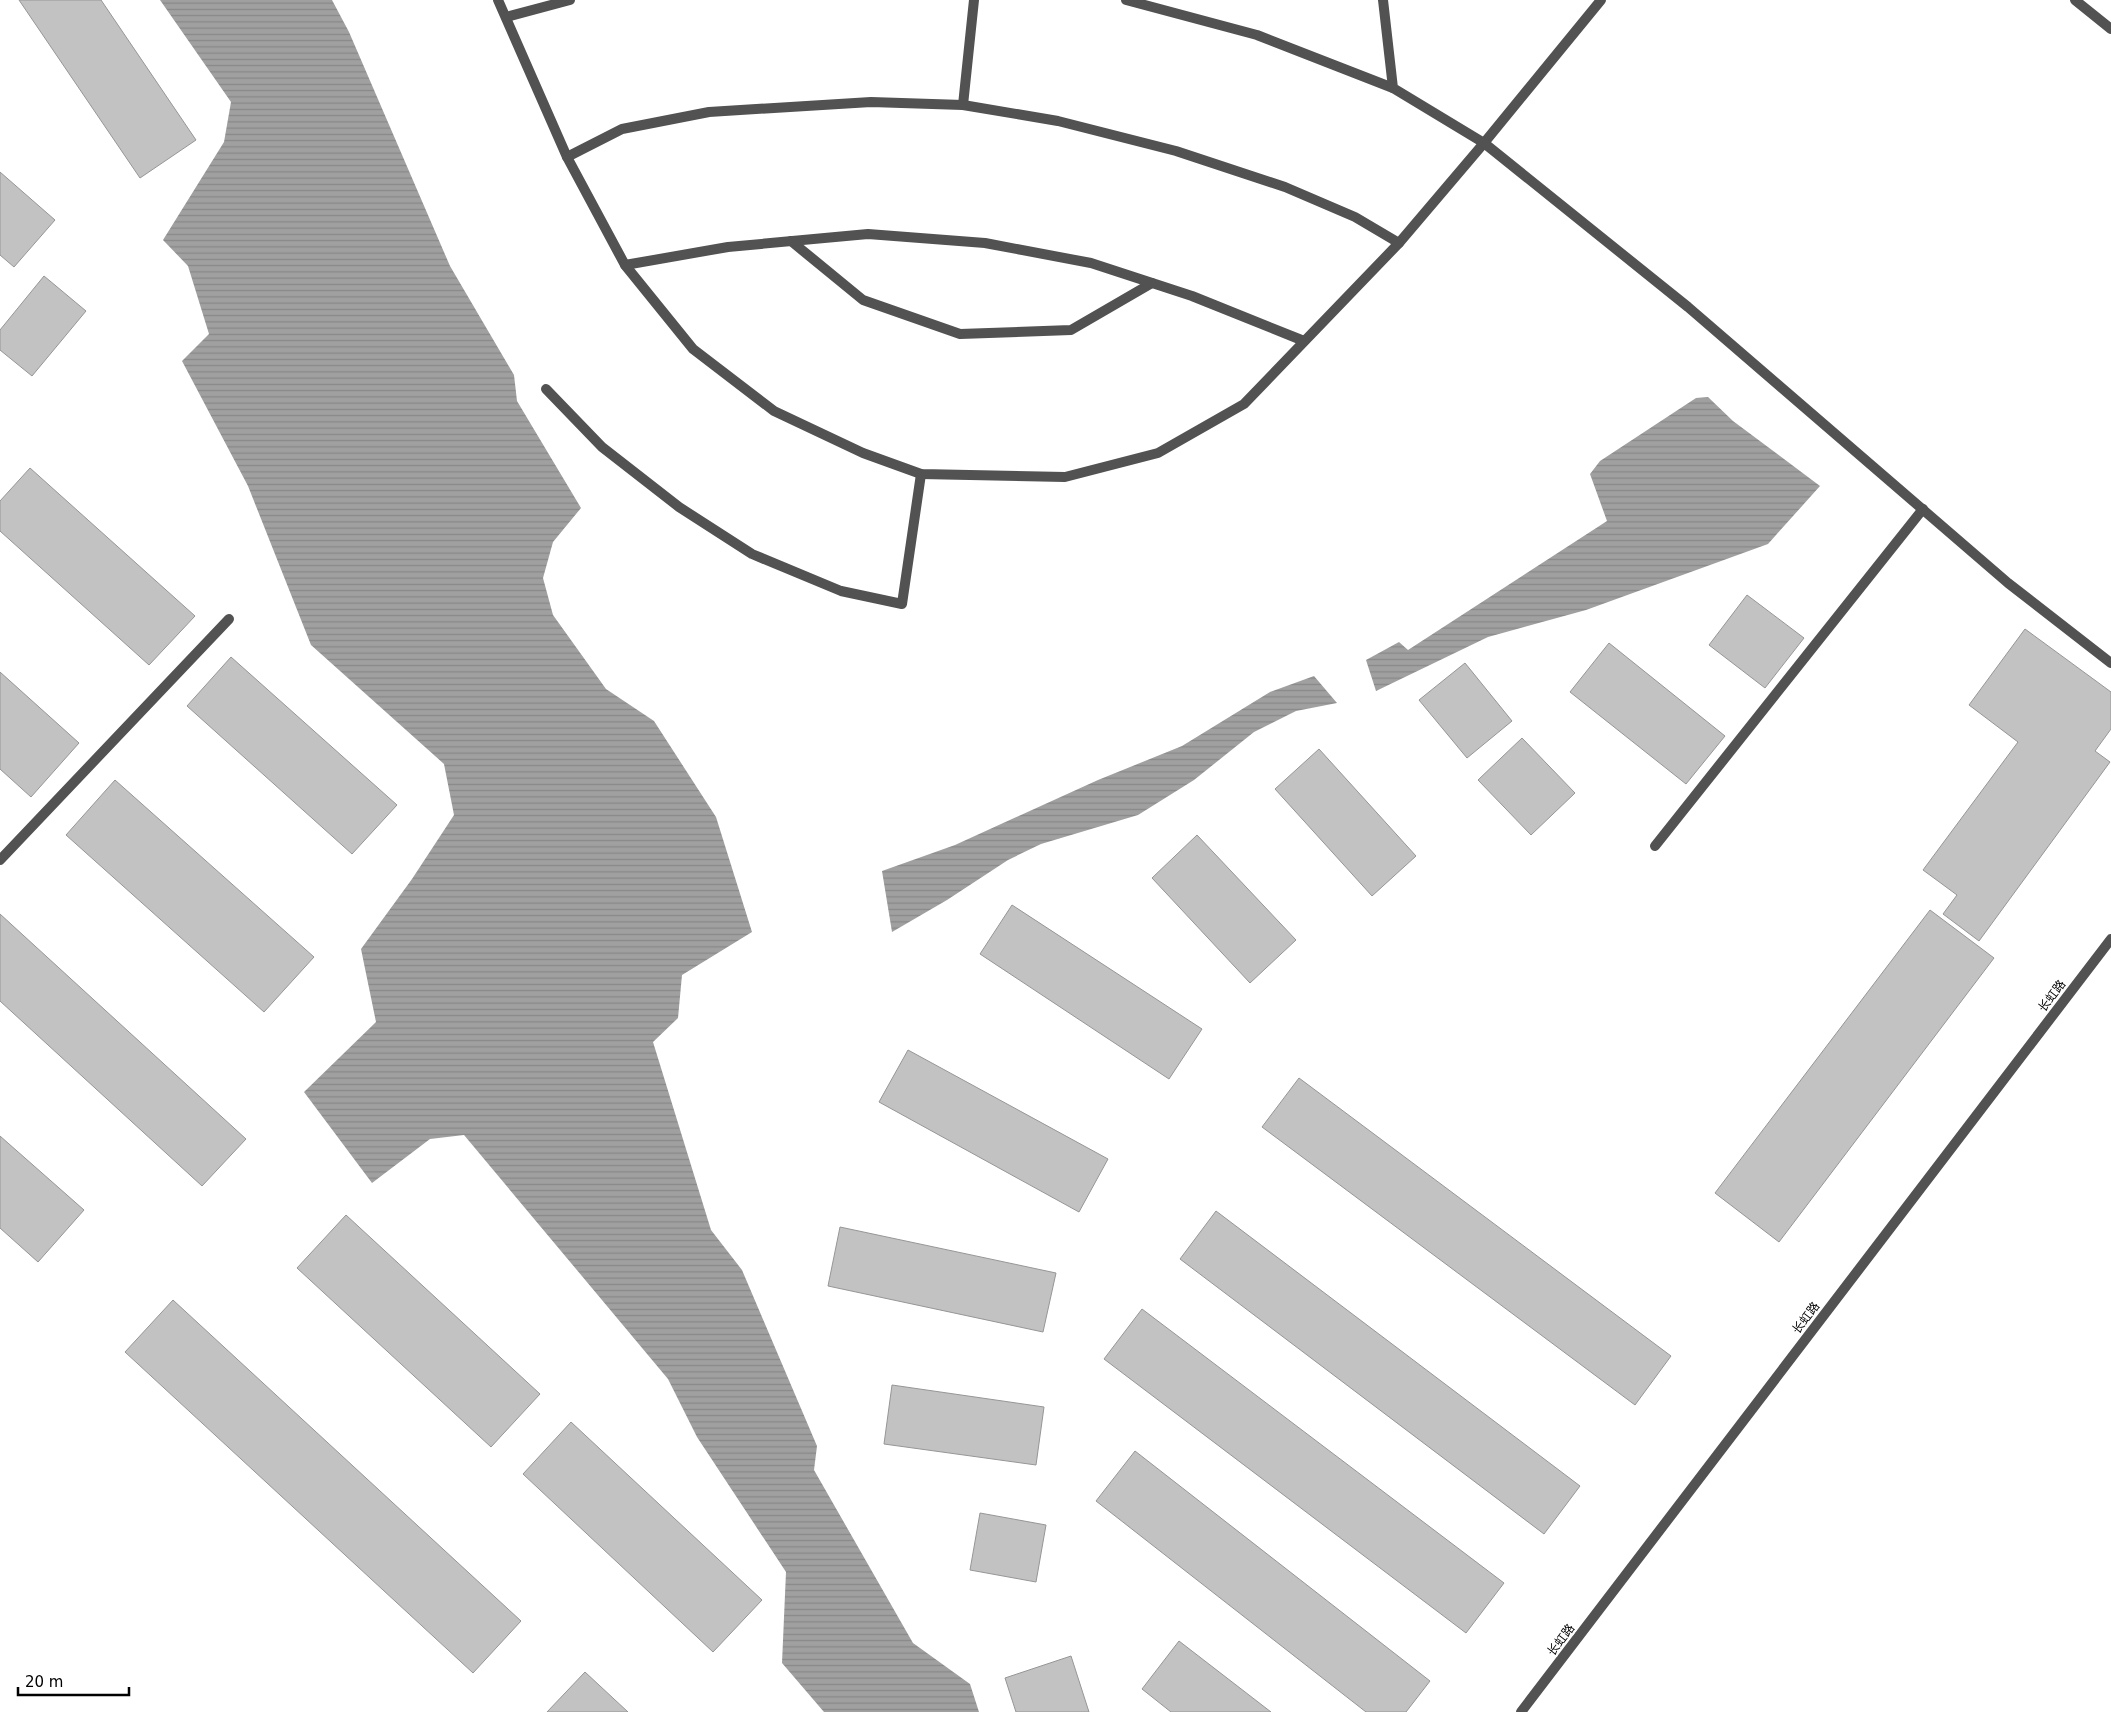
<svg xmlns="http://www.w3.org/2000/svg" width="2111" height="1712" font-family="'DejaVu Sans','Noto Sans SC',sans-serif">
	<style>
		.water { fill: url(#water-rules) }
		.building { fill: #c2c2c2; stroke: #969696 }
		.lines { fill: none; stroke-linecap: round; stroke-linejoin: round }
		.service { stroke: #525252; stroke-width: 10 }
		.tertiary { stroke: #525252; stroke-width: 10 }
		.labels { text-anchor: middle; stroke-width: 4; stroke-linejoin: round; paint-order: stroke }
		.street-label { font-size: 12px; fill: #000; stroke: #fff }
	</style>
	<defs>
		<pattern id="water-rules" width="6" height="5" patternUnits="userSpaceOnUse" patternTransform="scale(1.25)"><rect width="6" height="5" fill="#a0a0a0"/><path d="M0 2.5h6" fill="none" stroke="#888"/></pattern>
	</defs>
	<rect width="100%" height="100%" fill="#fff"/>
	<g class="water">
		<polygon points="160,0 332,0 349,32 450,266 514,375 517,401 581,508 553,542 543,578 553,615 606,689 654,721 716,817 752,932 682,975 678,1018 653,1042 711,1230 742,1270 817,1446 814,1470 913,1643 970,1684 979,1712 824,1712 782,1663 786,1572 697,1437 668,1379 464,1135 430,1139 372,1183 304,1092 376,1022 361,949 412,879 454,815 444,764 311,645 248,486 182,361 209,334 188,266 163,240 224,142 231,102"/>
		<polygon points="1708,397 1733,421 1820,486 1768,544 1586,610 1488,637 1376,691 1366,660 1399,642 1408,650 1607,521 1590,474 1600,461 1696,398"/>
		<polygon points="1314,676 1337,703 1296,711 1254,732 1194,780 1138,815 1041,844 1008,860 947,900 892,932 882,871 955,845 1098,780 1182,746 1270,692"/>
	</g>
	<g class="building">
		<polygon points="19,0 101,0 196,140 140,178"/>
		<polygon points="0,172 55,220 14,267 0,255"/>
		<polygon points="44,276 86,311 32,376 0,350 0,330"/>
		<polygon points="30,468 195,616 149,665 0,531 0,501"/>
		<polygon points="1747,595 1804,638 1765,688 1709,645"/>
		<polygon points="2025,629 2111,692 2111,729 2095,751 2110,762 1979,941 1943,914 1957,895 1923,870 2018,742 1969,705"/>
		<polygon points="1609,643 1725,736 1686,784 1570,692"/>
		<polygon points="231,657 397,805 352,854 187,706"/>
		<polygon points="1465,663 1512,721 1467,758 1419,700"/>
		<polygon points="0,672 79,743 31,797 0,769"/>
		<polygon points="1522,738 1575,793 1531,835 1478,780"/>
		<polygon points="1319,749 1416,856 1372,896 1275,789"/>
		<polygon points="115,780 314,957 264,1012 66,835"/>
		<polygon points="1197,835 1296,940 1250,983 1152,878"/>
		<polygon points="1012,905 1202,1029 1169,1079 980,954"/>
		<polygon points="1930,910 1994,958 1779,1242 1715,1193"/>
		<polygon points="0,914 246,1139 202,1186 0,1001"/>
		<polygon points="908,1050 1108,1159 1079,1212 879,1102"/>
		<polygon points="1299,1078 1671,1356 1635,1405 1262,1127"/>
		<polygon points="0,1136 84,1210 38,1262 0,1228"/>
		<polygon points="1216,1211 1580,1486 1544,1534 1180,1259"/>
		<polygon points="346,1215 540,1394 491,1447 297,1268"/>
		<polygon points="840,1227 1056,1273 1043,1332 828,1286"/>
		<polygon points="173,1300 521,1621 473,1673 125,1352"/>
		<polygon points="1142,1309 1504,1583 1466,1633 1104,1359"/>
		<polygon points="892,1385 1044,1407 1036,1465 884,1444"/>
		<polygon points="571,1422 762,1600 713,1652 523,1474"/>
		<polygon points="1135,1451 1430,1681 1406,1712 1366,1712 1096,1501"/>
		<polygon points="980,1513 1046,1525 1036,1582 970,1570"/>
		<polygon points="1179,1641 1271,1712 1171,1712 1142,1689"/>
		<polygon points="1071,1656 1089,1712 1016,1712 1005,1678"/>
		<polygon points="585,1672 628,1712 547,1712"/>
	</g>
	<g class="lines">
		<g class="service">
			<polyline points="498,0 567,157 625,265 693,349 774,411 863,453 921,474 1065,477 1158,453 1244,404 1399,243 1484,143 1601,0"/>
			<polyline points="1126,0 1257,35 1393,88"/>
			<polyline points="1383,0 1393,88 1484,143 1688,307 2008,583 2111,663"/>
			<polyline points="506,17 570,0"/>
			<polyline points="963,105 974,0"/>
			<polyline points="567,157 622,129 709,112 871,102 963,105 1058,121 1176,151 1285,187 1355,217 1399,243"/>
			<polyline points="791,241 863,300 960,334 1071,330 1152,283"/>
			<polyline points="625,265 728,247 868,234 985,243 1091,263 1192,296 1304,341"/>
			<polyline points="546,389 602,447 679,507 752,554 841,591 902,604 921,474"/>
			<polyline points="1655,846 1923,509"/>
			<polyline points="0,860 229,619"/>
		</g>
		<g class="tertiary">
			<polyline points="2075,0 2111,29"/>
			<polyline points="1521,1712 2111,939"/>
		</g>
	</g>
	<g class="labels">
		<g class="street-label">
			<text transform="translate(2052 996) rotate(-53)" y="4">长虹路</text>
			<text transform="translate(1806 1318) rotate(-53)" y="4">长虹路</text>
			<text transform="translate(1561 1640) rotate(-53)" y="4">长虹路</text>
		</g>
	</g>
	<path d="M18 1687v8h111v-8" fill="none" stroke="#000000" stroke-width="2.5"/>
	<text x="25" y="1687" font-size="15" fill="#000000" stroke="#ffffff" stroke-width="4" paint-order="stroke">20 m</text>
</svg>
